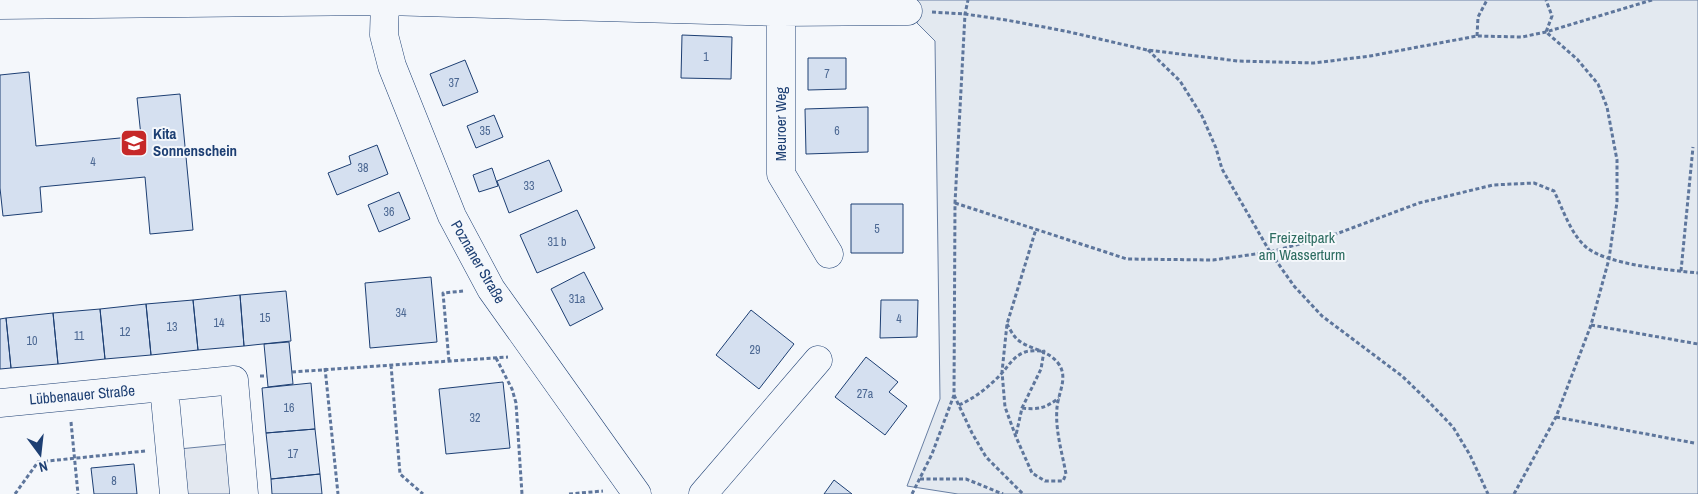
<svg xmlns="http://www.w3.org/2000/svg" width="1698" height="494" font-family="'Archivo Narrow',sans-serif">
  <style>
    .green { fill: #e3e9f0; stroke: #687fa3 }
    .parking { fill: #e3e8f0; stroke: #687fa3 }
    .building { fill: #d5e0f0; stroke: #1d3f73 }
    .lines { fill: none; stroke-linecap: round; stroke-linejoin: round }
    .minor-casing { stroke: #1d3f73; stroke-width: 29 }
    .path { stroke: #5e769c; stroke-width: 3; stroke-dasharray: 4 2.5; stroke-linecap: butt }
    .minor { stroke: #f4f7fb; stroke-width: 28 }
    .labels { text-anchor: middle; stroke-width: 4; stroke-linejoin: round; paint-order: stroke }
    .number-label { font-size: 12px; fill: #4b6792 }
    .street-label { font-size: 15px; fill: #1d3f73; stroke: #f4f7fb }
    .poi-label { font-size: 15px; font-weight: bold; fill: #1d3f73; stroke: #f4f7fb; text-anchor: start }
    .park-label { font-size: 15px; fill: #2c6c60; stroke: #f4f7fb }
  </style>
  <rect width="100%" height="100%" fill="#f4f7fb"/>
  <path class="green" d="M917 0H1698V494H958L907 486 940 399 935 41 917 23Z"/>
  <path class="parking" d="M240 443 244 494H174L169 450Z"/>
  <path class="building" d="M682 35 732 37 731 79 681 78Z
    M808 58H846V89L808 90Z
    M465 60 478 92 443 106 430 74Z
    M29 72 36 146 141 136 137 98 180 94 193 230 150 234 145 177 40 187 42 212 3 216 0 188V75Z
    M868 107V152L806 154 805 109Z
    M494 115 503 137 476 148 467 126Z
    M377 145 388 174 337 195 328 173 351 164 349 156Z
    M549 160 562 191 509 213 497 181Z
    M492 168 498 186 479 192 473 175Z
    M399 192 410 219 379 232 368 205Z
    M851 204H903V253H851Z
    M577 210 595 248 537 273 520 235Z
    M584 272 603 309 570 326 551 289Z
    M431 277 437 342 370 348 365 283Z
    M286 291 291 341 244 346 240 295Z
    M240 295 244 346 198 350 193 300Z
    M193 300 198 350 151 355 146 304Z
    M881 300H918L917 337 880 338Z
    M146 304 151 355 105 359 100 309Z
    M100 309 105 359 58 364 53 313Z
    M751 310 794 344 759 389 716 355Z
    M53 313 58 364 11 368 6 318Z
    M6 318 11 368 0 369V319Z
    M289 342 293 384 268 387 264 344Z
    M866 357 898 382 889 392 907 406 885 435 835 397Z
    M503 382 510 448 446 454 439 389Z
    M311 383 315 429 266 433 262 388Z
    M315 429 320 474 271 479 266 433Z
    M134 464 137 494H94L91 468Z
    M320 474 322 494H272L271 479Z
    M834 480 852 494H824Z"/>
  <g class="lines">
    <g class="minor-casing">
      <path id="minor" d="M385 0 384 35 392 66 452 216 491 289 637 494
        M0 5 385 1 781 12 908 11
        M781 12V174L829 254
        M164 387 174 494
        M0 403 234 380 244 494
        M703 494 818 360"/>
    </g>
    <path class="path" d="M932 12 965 14 1006 20 1065 31 1147 50 1238 61 1314 63 1370 56 1477 36 1522 37 1546 32 1652 0
      M1477 36 1478 17 1487 0
      M1148 50 1180 81 1202 116 1216 148 1222 169 1270 252 1294 286 1322 316 1402 376 1429 402 1453 427 1470 455 1488 494
      M955 203 1127 259 1213 260 1270 252 1336 234 1419 203 1493 185 1534 183 1554 191C1563 209 1570 233 1586 247 1607 265 1670 270 1698 273
      M1681 271 1693 147
      M1007 324C1010 329 1013 336 1018 340 1030 350 1047 349 1058 363 1069 377 1058 393 1057 408 1055 430 1062 452 1066 474L1063 481H1045L1032 473 1016 437 1005 407 1002 372 1007 324 1036 229
      M1591 325 1698 344
      M496 358 512 389 516 403 522 494
      M449 361 443 293 463 291
      M391 365 400 474 423 494
      M325 368 338 494
      M292 372 508 357
      M260 376H267
      M954 395 972 433 986 457 1023 494
      M959 405C975 398 990 386 1002 373 1009 365 1014 356 1025 352 1030 350 1038 351 1044 351L1041 369 1022 408 1016 435
      M1022 408C1039 410 1045 408 1059 398
      M1556 417 1694 443
      M71 422 78 494
      M920 479H966L1003 494
      M15 494 38 462 145 451
      M569 494 603 491
      M912 494 932 454 954 395 955 203 965 14 968 0
      M1514 494 1556 417 1591 325 1609 259 1617 202V160L1607 107 1598 84 1577 59 1546 32 1552 16 1546 0"/>
    <use href="#minor" class="minor"/>
  </g>
  <defs>
    <g id="school-square" transform="scale(1.4375)"><rect x="-9" y="-9" width="18" height="18" rx="4" fill="#c62828" stroke="#f4f7fb"/><path d="M0-5L7-2L0 1L-7-2ZM-4 1L0 2.5L4 1V4Q0 6-4 4Z" fill="#fff"/></g>
  </defs>
  <g fill-rule="evenodd">
    <use href="#school-square" x="134" y="143"/>
  </g>
  <g class="labels">
    <g class="number-label">
      <text x="706" y="61">1</text>
      <text x="827" y="78">7</text>
      <text x="454" y="87">37</text>
      <text x="485" y="135">35</text>
      <text x="837" y="135">6</text>
      <text x="93" y="166">4</text>
      <text x="363" y="172">38</text>
      <text x="529" y="190">33</text>
      <text x="389" y="216">36</text>
      <text x="877" y="233">5</text>
      <text x="557" y="246">31 b</text>
      <text x="577" y="303">31a</text>
      <text x="401" y="317">34</text>
      <text x="265" y="322">15</text>
      <text x="899" y="323">4</text>
      <text x="219" y="327">14</text>
      <text x="172" y="331">13</text>
      <text x="125" y="336">12</text>
      <text x="79" y="340">11</text>
      <text x="32" y="345">10</text>
      <text x="755" y="354">29</text>
      <text x="865" y="398">27a</text>
      <text x="289" y="412">16</text>
      <text x="475" y="422">32</text>
      <text x="293" y="458">17</text>
      <text x="114" y="485">8</text>
    </g>
    <g class="street-label">
      <text transform="translate(781 124) rotate(-90)" y="5">Meuroer Weg</text>
      <text transform="translate(478 262) rotate(60)" y="5">Poznaner Straße</text>
      <text transform="translate(82 395) rotate(-5)" y="5">Lübbenauer Straße</text>
    </g>
    <g class="poi-label">
      <text x="153" y="139">Kita<tspan x="153" dy="17">Sonnenschein</tspan></text>
    </g>
    <g class="park-label">
      <text x="1302" y="243">Freizeitpark<tspan x="1302" dy="17">am Wasserturm</tspan></text>
    </g>
  </g>
  <g transform="translate(40 454) rotate(165)" stroke="#f4f7fb" stroke-width="4" paint-order="stroke">
  <path d="M0-4L9 19L0 12L-9 19Z" fill="#1d3f73"/>
  <text y="-8" font-size="14" font-weight="bold" text-anchor="middle" fill="#1d3f73">N</text>
  </g>
</svg>
